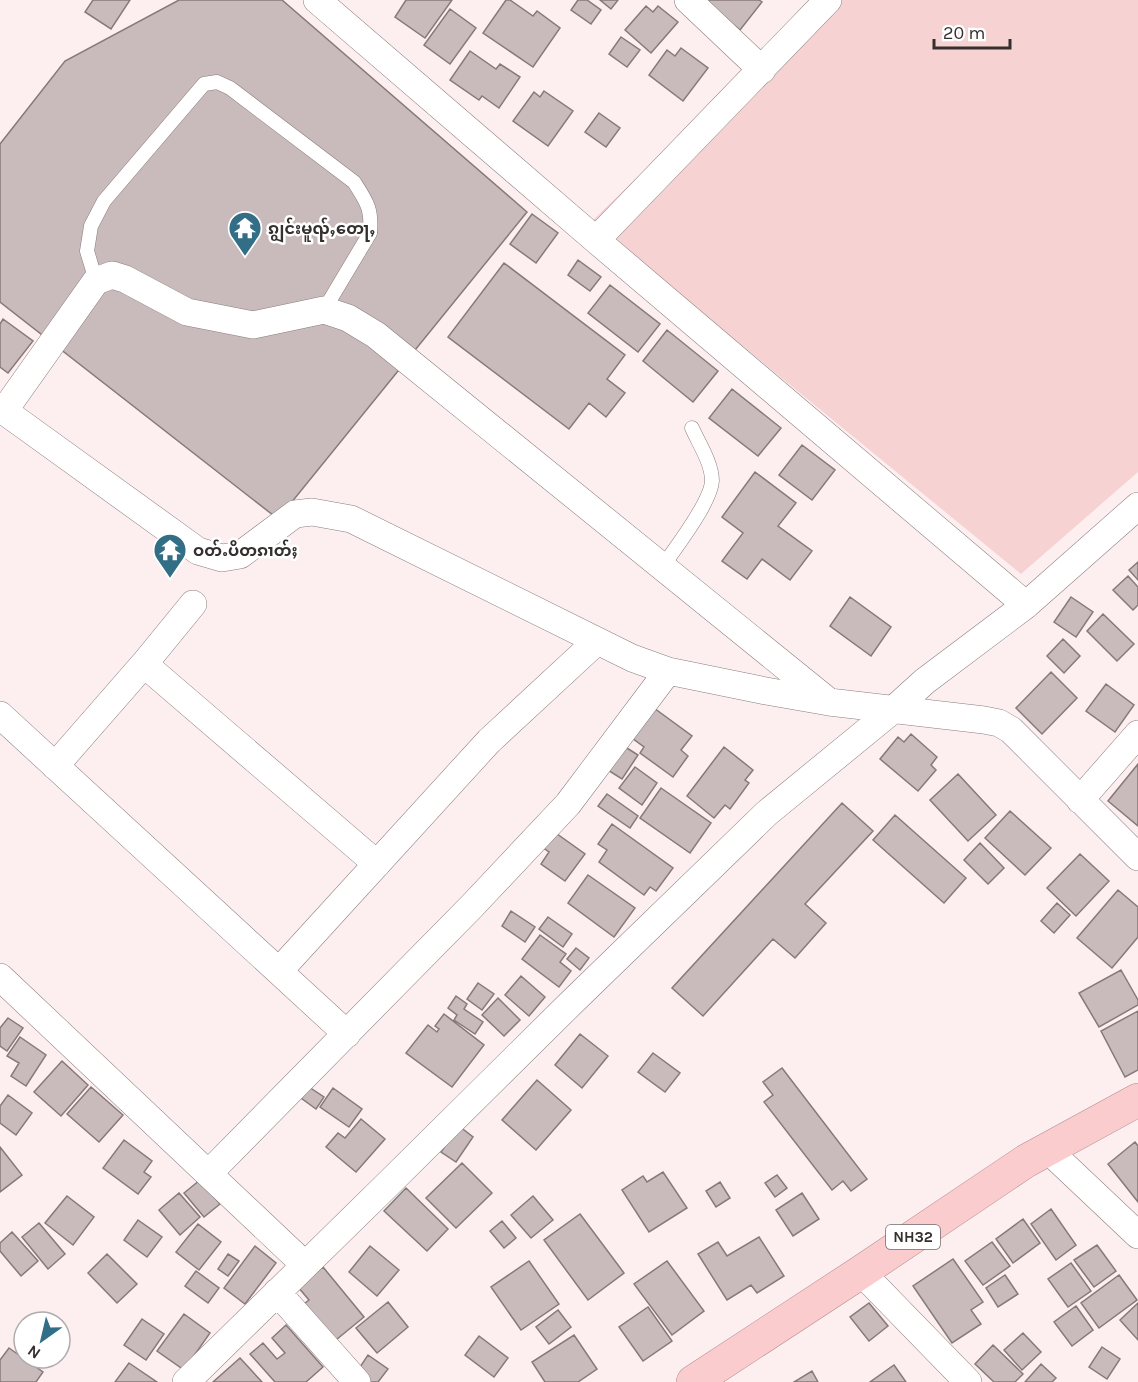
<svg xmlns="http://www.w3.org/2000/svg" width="1138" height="1382" font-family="Karla,'Noto Sans Myanmar',sans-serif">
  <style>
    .green { fill: #f6d2d3 }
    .building { fill: #c9bbbb; stroke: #86797a; stroke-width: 1.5 }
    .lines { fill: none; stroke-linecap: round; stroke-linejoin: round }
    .service-casing { stroke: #897d7d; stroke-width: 15 }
    .minor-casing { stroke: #897d7d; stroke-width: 28 }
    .trunk-casing { stroke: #b48d8f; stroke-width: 34 }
    .service { stroke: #fff; stroke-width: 14 }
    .minor { stroke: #fff; stroke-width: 27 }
    .trunk { stroke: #faccce; stroke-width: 33 }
    .labels { text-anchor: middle; stroke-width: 5; stroke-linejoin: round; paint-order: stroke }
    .shield { fill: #fff; stroke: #726d6d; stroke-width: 1.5 }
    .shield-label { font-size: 15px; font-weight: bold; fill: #352f2f }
    .poi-label { font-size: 16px; font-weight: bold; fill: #352f2f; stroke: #fff; text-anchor: start }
  </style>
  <rect width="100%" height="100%" fill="#fdeff0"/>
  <path class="green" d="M821 0H1138V472L1021 574 591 222Z"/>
  <path class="building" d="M93 0H130L111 29 85 12Z
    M179 0H282L527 212 278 519 0 302V144L65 61Z
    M406 0H452L425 38 395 17Z
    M506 0H510L533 16 537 11 560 28 533 67 483 33Z
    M578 0H587L601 10 591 24 571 10Z
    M600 0H618L611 9Z
    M703 0H759L762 2 740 30Z
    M646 6 653 12 658 6 678 22 651 53 625 30Z
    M450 9 476 28 450 64 424 45Z
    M621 37 640 50 627 67 609 54Z
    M681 48 708 68 683 101 649 75 667 50 675 56Z
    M470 51 496 69 500 64 520 77 499 108 482 96 479 100 450 80Z
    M544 91 573 111 548 146 513 121 534 92 540 97Z
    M599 113 620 128 606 147 585 132Z
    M532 214 558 233 536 263 510 244Z
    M578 260 601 277 590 291 568 275Z
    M504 263 625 355 607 379 625 393 606 417 589 403 569 429 448 337Z
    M610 285 660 324 638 352 588 313Z
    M3 319 33 341 8 373 0 367V324Z
    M667 330 718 371 693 402 643 361Z
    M732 389 781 428 758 456 709 418Z
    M802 445 835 470 812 500 779 475Z
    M755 472 796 503 778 526 812 551 790 580 762 559 747 579 722 561 743 533 722 517Z
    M1138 562V580L1129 570Z
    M1128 576 1138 587V605L1133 610 1113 590Z
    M850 597 891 627 871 656 830 626Z
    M1071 597 1093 612 1076 637 1054 622Z
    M1103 614 1134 644 1117 661 1087 631Z
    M1063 639 1080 656 1064 673 1047 656Z
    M1051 672 1077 698 1042 734 1016 708Z
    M1106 684 1134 705 1115 732 1086 711Z
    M654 708 692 736 681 750 688 756 673 777 640 753 644 747 632 738Z
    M911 734 937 757 931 765 936 770 918 791 880 759 898 737 904 742Z
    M619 743 638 755 622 779 603 767Z
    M724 747 753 770 745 780 749 783 730 809 725 805 714 818 687 796Z
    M1138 764V826L1108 801Z
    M635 767 657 783 642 805 619 788Z
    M958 774 996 815 968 841 930 800Z
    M661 788 711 823 690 853 640 818Z
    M607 794 638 816 630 828 598 806Z
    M842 803 873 831 805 904 826 923 795 958 773 939 703 1016 672 988Z
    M1010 811 1051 848 1025 875 985 838Z
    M895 815 966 878 944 903 873 840Z
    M612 824 673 868 656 891 650 887 644 895 599 862 607 850 598 844Z
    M553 831 585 854 565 881 541 864 549 852 542 847Z
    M980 843 1004 868 988 884 964 860Z
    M1080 854 1109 881 1076 916 1047 888Z
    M588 875 635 908 614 937 568 903Z
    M1118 890 1138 907V937L1112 968 1077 938Z
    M1057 903 1070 915 1054 933 1041 921Z
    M511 911 535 927 525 942 502 926Z
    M548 917 572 934 563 947 539 929Z
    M540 935 566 954 560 962 571 971 559 987 522 959Z
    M576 948 589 958 580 970 567 959Z
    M1121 970 1138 1000V1005L1099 1027 1079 993Z
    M521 976 545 997 529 1016 505 995Z
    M478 983 494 994 482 1010 467 999Z
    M456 996 467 1004 464 1009 483 1022 475 1034 454 1020 457 1015 448 1008Z
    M498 998 520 1020 504 1036 482 1015Z
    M1138 1011V1070L1125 1077 1101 1031Z
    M444 1014 484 1045 452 1087 406 1053 428 1025 437 1032 439 1029 435 1026Z
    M8 1018 23 1028 7 1051 0 1046V1028Z
    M580 1034 608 1056 582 1088 555 1065Z
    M20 1037 46 1055 26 1086 11 1076 19 1063 7 1056Z
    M653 1053 680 1073 665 1092 638 1072Z
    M62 1061 88 1085 61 1116 34 1092Z
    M782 1068 867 1179 851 1191 843 1181 832 1190 764 1102 773 1095 763 1082Z
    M537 1080 571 1110 536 1150 502 1120Z
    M91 1087 123 1115 99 1142 67 1114Z
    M309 1087 324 1097 316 1109 301 1098Z
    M333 1088 362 1109 349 1127 320 1107Z
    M8 1095 32 1113 16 1135 0 1123V1106Z
    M361 1119 385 1139 356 1172 326 1147 338 1133 345 1138Z
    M459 1126 473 1137 456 1162 441 1152Z
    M124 1140 152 1161 144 1172 151 1177 138 1194 103 1168Z
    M1135 1142 1138 1146V1202L1108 1164Z
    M0 1147 22 1175 0 1192Z
    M462 1163 492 1193 456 1228 426 1198Z
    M663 1172 687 1208 649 1232 622 1190 643 1176 647 1182Z
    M777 1175 787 1188 775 1197 765 1183Z
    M200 1180 220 1204 204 1217 184 1193Z
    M720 1182 730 1198 716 1207 706 1191Z
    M406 1188 448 1229 427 1251 384 1211Z
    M179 1193 200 1217 180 1235 159 1210Z
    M802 1193 819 1219 793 1236 776 1210Z
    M67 1196 94 1217 73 1245 45 1223Z
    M533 1196 553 1220 531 1238 511 1215Z
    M1051 1209 1076 1245 1056 1260 1031 1224Z
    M580 1214 624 1273 588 1300 544 1240Z
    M1023 1219 1040 1243 1013 1263 996 1239Z
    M138 1220 162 1237 147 1257 124 1240Z
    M502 1221 516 1238 504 1248 490 1231Z
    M39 1223 65 1254 48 1269 22 1237Z
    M198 1224 221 1242 199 1270 176 1252Z
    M12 1232 38 1261 21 1276 0 1251V1243Z
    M759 1237 784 1276 757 1293 751 1285 727 1300 698 1254 718 1242 727 1256Z
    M992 1242 1010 1266 983 1285 965 1261Z
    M1097 1245 1116 1271 1094 1287 1074 1260Z
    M255 1246 276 1263 245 1304 224 1288Z
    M370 1246 399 1270 377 1296 349 1272Z
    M107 1254 137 1284 117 1303 88 1273Z
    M228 1254 239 1261 228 1276 218 1269Z
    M953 1259 983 1302 971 1310 981 1324 952 1343 913 1286Z
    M529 1261 559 1304 521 1330 491 1287Z
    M667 1261 704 1311 672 1335 634 1284Z
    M1071 1263 1091 1291 1068 1307 1048 1279Z
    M323 1267 364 1317 331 1344 300 1307 309 1300 298 1287Z
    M196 1271 219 1288 208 1303 185 1286Z
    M1005 1275 1018 1294 998 1307 986 1288Z
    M1119 1275 1137 1300 1099 1328 1081 1303Z
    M388 1302 408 1327 377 1353 356 1328Z
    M869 1303 888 1326 869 1341 850 1317Z
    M1138 1303V1340L1120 1320Z
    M1076 1306 1093 1330 1072 1346 1054 1322Z
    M648 1307 672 1341 643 1361 619 1327Z
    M558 1310 571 1327 549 1344 536 1327Z
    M184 1314 210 1333 184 1370 157 1351Z
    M142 1319 164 1334 146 1360 124 1345Z
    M286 1325 323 1367 306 1382H275L250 1354 263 1343 277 1359 285 1353 272 1338Z
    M1023 1333 1041 1352 1022 1370 1004 1350Z
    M574 1335 597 1369 578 1382H545L532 1362Z
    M479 1336 508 1358 494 1377 465 1355Z
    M993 1345 1023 1374 1015 1382H994L975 1364Z
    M1102 1347 1120 1359 1107 1379 1089 1367Z
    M9 1348 43 1372 36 1382H0V1360Z
    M368 1355 388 1369 378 1382H368L356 1373Z
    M240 1358 262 1382H213Z
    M129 1363 157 1382H115Z
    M1041 1364 1056 1378 1052 1382H1025Z
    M894 1365 906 1382H870Z
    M812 1371 818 1382H794Z"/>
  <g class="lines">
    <g class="service-casing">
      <path id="service" d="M96 281 87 251 91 226 104 201 204 84 217 82 230 88 354 182C367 202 372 209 370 233L324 310
        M662 567C675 549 711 502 712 481 712 463 699 444 692 428"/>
    </g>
    <g class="minor-casing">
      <path id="minor" d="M317 0 596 240 1026 605
        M688 0 762 70
        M596 240 828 0
        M0 408 198 551 222 558 240 555 295 514 312 512 351 519 632 658 668 671 766 691 829 702 984 720 999 723 1011 730 1138 857
        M4 411 96 281 112 275 125 279 187 312 253 325 324 310 348 318 376 335 828 701
        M144 664 377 864
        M0 715 347 1034
        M55 766 144 664 193 604
        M1080 800 1138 734
        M279 971 489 741 597 641
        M0 977 305 1265
        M1047 1149 1138 1235
        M209 1173 472 906 568 804 668 671
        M861 1272 968 1382
        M277 1292 357 1382
        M186 1382 384 1188 571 1003 767 813 894 709 925 681 1026 605 1138 506"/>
    </g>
    <g class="trunk-casing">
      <path id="trunk" d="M693 1382 861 1272 1026 1161 1138 1100"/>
    </g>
    <use href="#service" class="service"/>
    <use href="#minor" class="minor"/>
    <use href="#trunk" class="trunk"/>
  </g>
  <defs>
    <g id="temple-pin" transform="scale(1.725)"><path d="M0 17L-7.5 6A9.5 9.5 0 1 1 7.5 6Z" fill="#326e85" stroke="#fff"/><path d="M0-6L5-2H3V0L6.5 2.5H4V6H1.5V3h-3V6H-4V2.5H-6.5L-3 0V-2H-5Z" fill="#fff"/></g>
  </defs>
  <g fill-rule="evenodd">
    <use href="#temple-pin" x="245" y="228"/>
    <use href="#temple-pin" x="170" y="550"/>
  </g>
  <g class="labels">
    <rect class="shield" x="886" y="1225" width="54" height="24" rx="4.5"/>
    <g class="shield-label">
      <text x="913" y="1242">NH32</text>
    </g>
    <g class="poi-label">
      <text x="268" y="234">ၵျွင်းမူၺ်ႇတေႃႇ</text>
      <text x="193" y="556">ဝတ်ႉပိတၵၢတ်ႈ</text>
    </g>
  </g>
  <g transform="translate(42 1340) rotate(214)"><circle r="28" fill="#ffffff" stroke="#aeacac" stroke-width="1.5"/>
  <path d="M0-4.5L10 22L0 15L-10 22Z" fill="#326e85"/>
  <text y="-9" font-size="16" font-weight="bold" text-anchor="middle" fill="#352f2f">N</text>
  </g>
  <path d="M934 39v9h76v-9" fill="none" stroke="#352f2f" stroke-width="3"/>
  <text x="943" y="39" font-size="18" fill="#352f2f" stroke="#ffffff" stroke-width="4.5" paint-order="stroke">20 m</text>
</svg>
